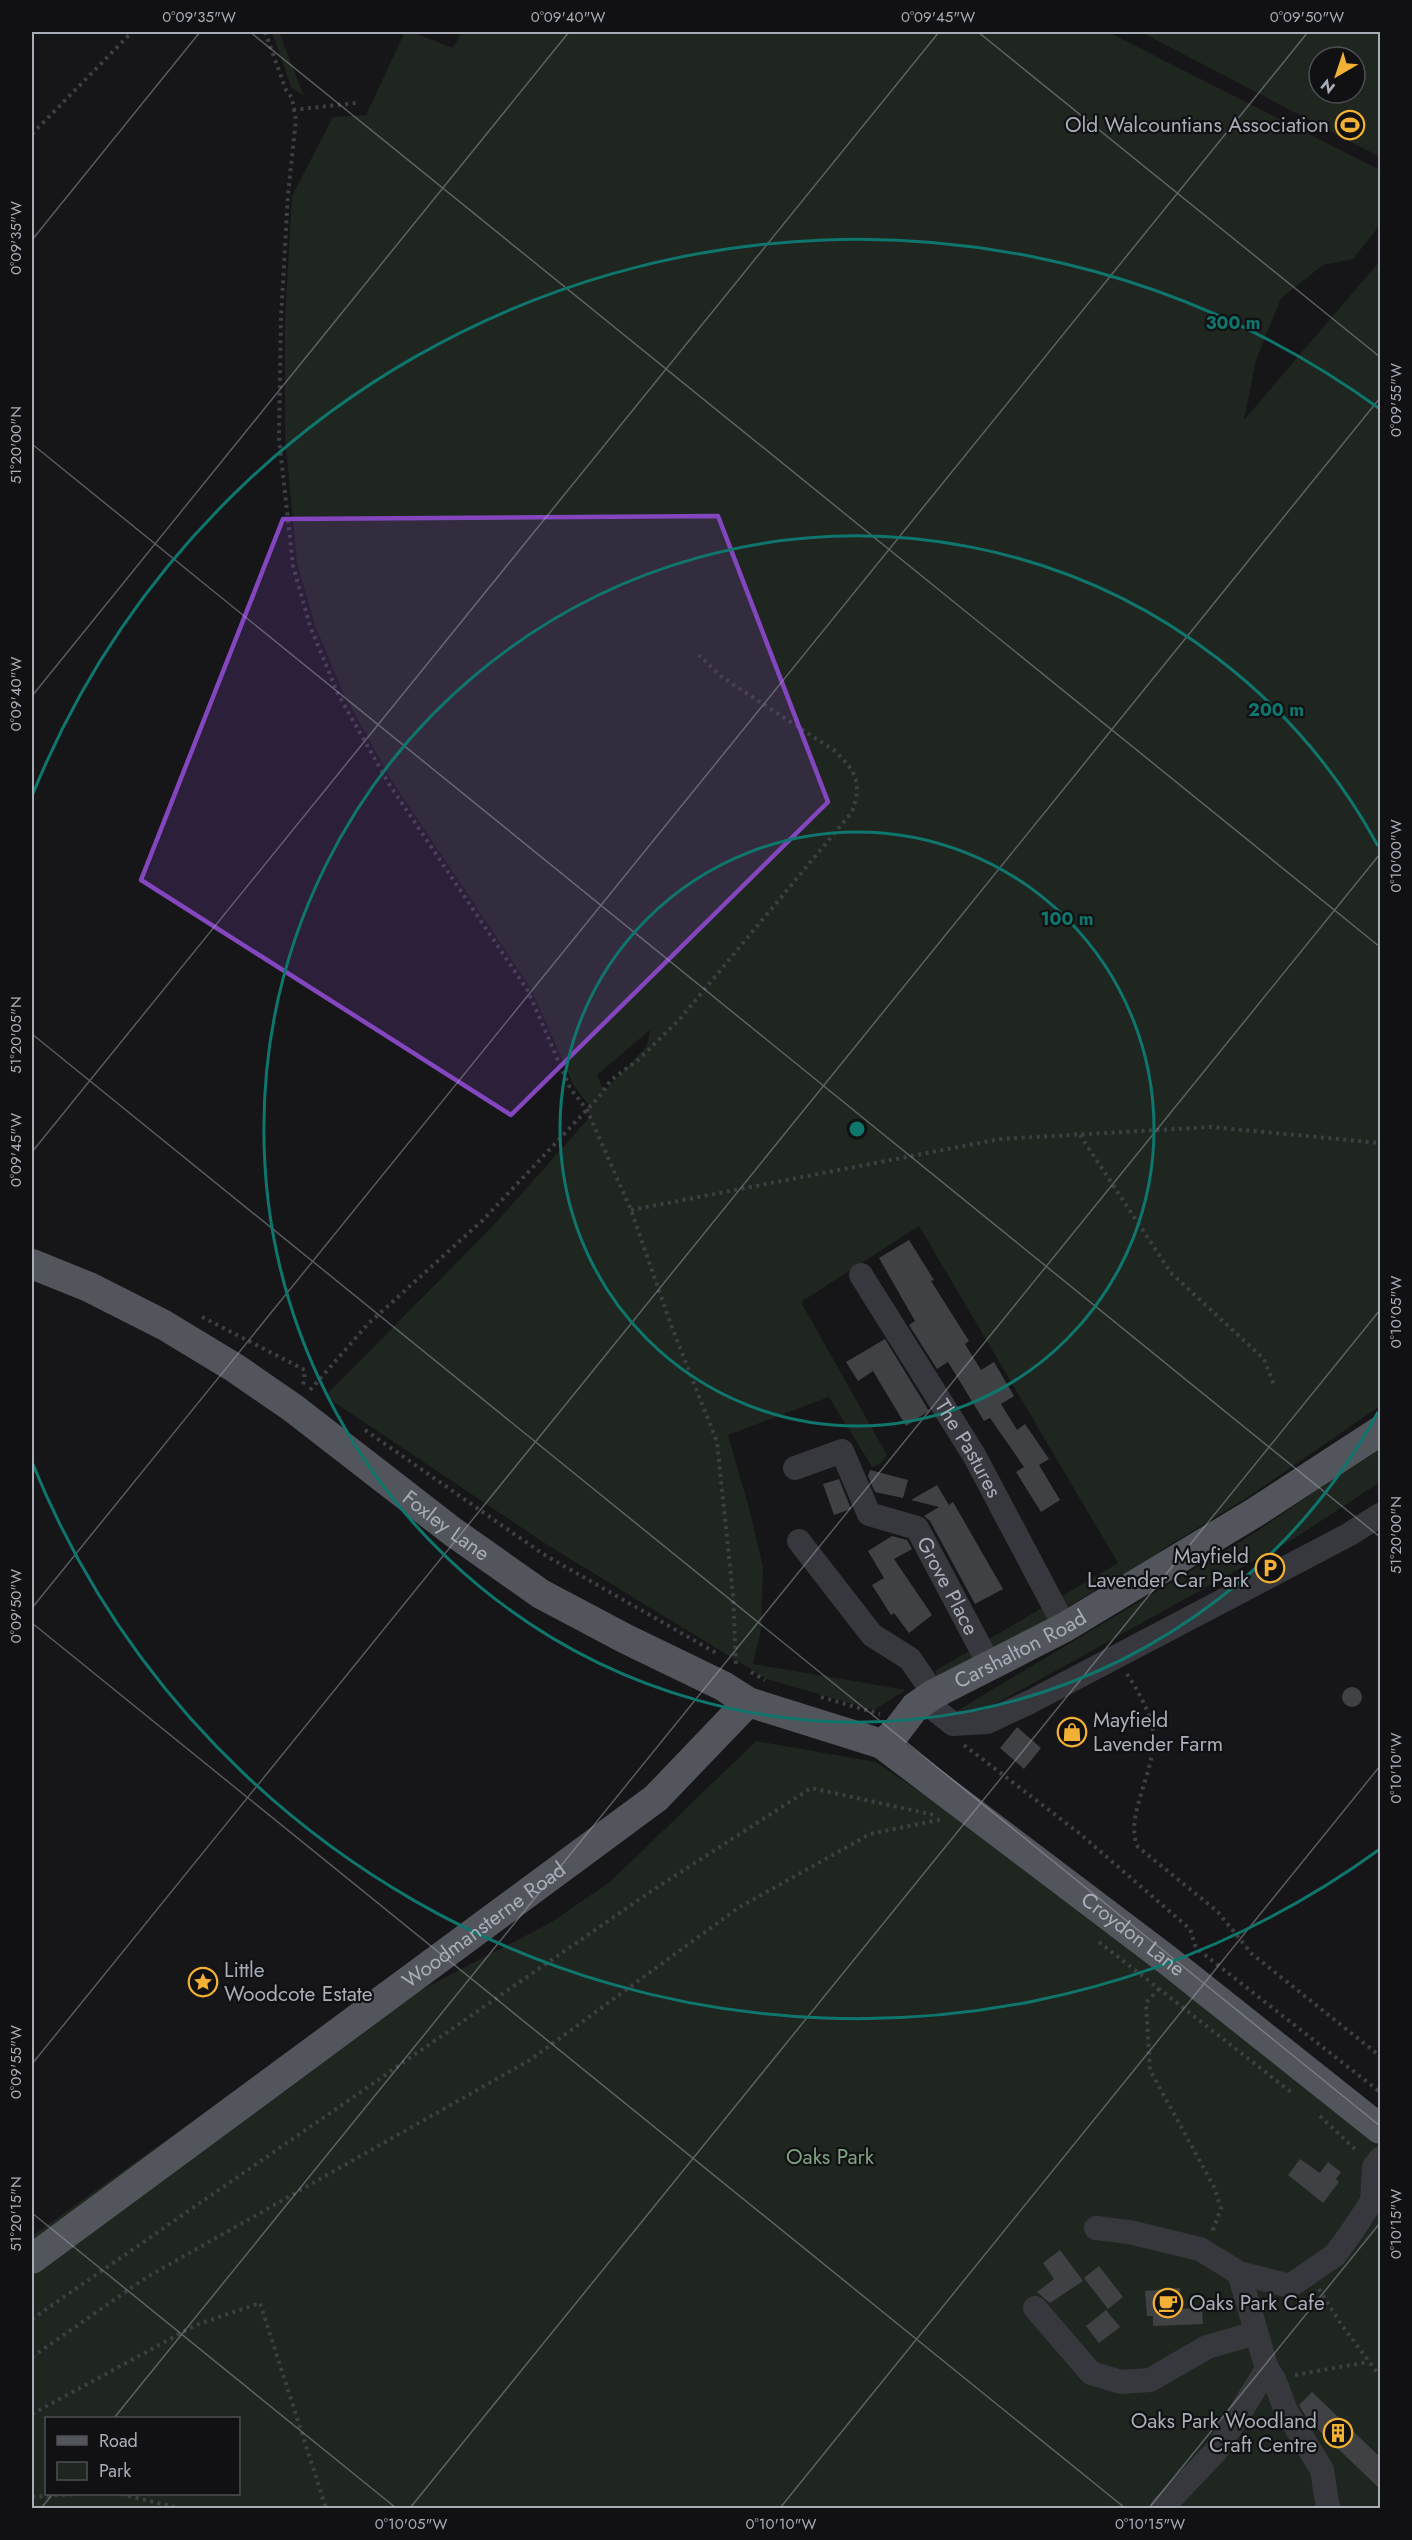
<svg xmlns="http://www.w3.org/2000/svg" width="1412" height="2540" font-family="Jost,sans-serif">
  <style>
    .green { fill: #1e261f; fill-rule: evenodd }
    .building { fill: #404145 }
    .lines { fill: none; stroke-linecap: round; stroke-linejoin: round }
    .path { stroke: #3d3f44; stroke-width: 4; stroke-dasharray: 3 4.5; stroke-linecap: butt }
    .minor { stroke: #37383d; stroke-width: 24 }
    .major { stroke: #53555c; stroke-width: 30 }
    .marked { fill: #8446be; fill-opacity: 0.2; stroke: #8446be; stroke-width: 4.5; stroke-linejoin: round }
    .ticks { fill: none; stroke: #a8adb8; stroke-width: 1.5; stroke-opacity: 0.45 }
    .ring { fill: none; stroke: #0f766e; stroke-width: 3 }
    .labels { text-anchor: middle; stroke-width: 4.5; stroke-linejoin: round; paint-order: stroke }
    .poi-label { font-size: 21px; fill: #a8adb8; stroke: #111113; text-anchor: end }
    .street-label { font-size: 21px; fill: #a8adb8; stroke: #111113 }
    .park-label { font-size: 21px; fill: #7fa381; stroke: #111113 }
    .centre { fill: #0f766e; stroke: #111113; stroke-width: 3 }
    .ring-label { font-size: 18px; text-anchor: middle; font-weight: bold; fill: #0f766e; stroke: #111113; stroke-width: 4.5; stroke-linejoin: round; paint-order: stroke }
    .neatline { fill: none; stroke: #a8adb8; stroke-width: 2 }
    .ticks-label { font-size: 15px; text-anchor: middle; fill: #a8adb8 }
  </style>
  <rect width="100%" height="100%" fill="#161618"/>
  <path class="green" d="M272 32H279L304 96 291 87Z
    M405 32H411L453 48 462 32H1108L1380 170V225L1353 259 1323 265 1281 298 1256 360 1244 420 1380 261V1406L1245 1499 1163 1549 1128 1579 1124 1573 939 1685 935 1671 1118 1563 919 1226 801 1302 887 1455 880 1464 872 1467 829 1397 728 1435 749 1508 763 1567 761 1630 753 1664 906 1690 874 1710 767 1679 549 1546 325 1396 492 1227 590 1117 587 1110 590 1107 574 1086 531 989 392 781 343 693 315 625 297 563 285 437V319L292 196 333 117 366 115ZM650 1030 647 1046 604 1091 597 1075Z
    M1141 32H1380V157ZM1319 57H1355V93H1319Z
    M1380 1447V1482L1295 1538 956 1726 955 1712 1256 1532Z
    M756 1741 876 1762 1166 1959 1380 2129V2508H32V2236L257 2075 550 1923 610 1882ZM46 2418H238V2494H46Z"/>
  <path class="building" d="M909 1240 934 1280 931 1281 969 1341 965 1344 981 1370 994 1362 1014 1396 1001 1404 1017 1430 1025 1424 1049 1459 1039 1465 1060 1500 1041 1512 1016 1472 1024 1467 990 1418 984 1421 948 1362 937 1369 909 1325 915 1321 879 1258Z
    M885 1339 929 1411 906 1426 873 1371 858 1381 846 1362Z
    M870 1470 908 1480 903 1498 875 1492 868 1476Z
    M839 1479 851 1509 834 1515 823 1484Z
    M937 1485 949 1505 953 1502 1003 1589 975 1604 930 1521 924 1516 939 1507 911 1500Z
    M892 1536 907 1540 912 1549 894 1559 932 1615 909 1633 894 1613 891 1615 872 1585 884 1578 868 1551Z
    M1342 1697a10 10 0 1 1 20 0a10 10 0 1 1-20 0Z
    M1017 1727 1041 1748 1024 1769 1000 1748Z
    M1300 2159 1320 2173 1328 2162 1341 2172 1336 2179 1339 2182 1323 2203 1288 2175Z
    M1060 2250 1083 2281 1050 2303 1037 2292 1054 2279 1043 2263Z
    M1099 2266 1123 2297 1108 2309 1084 2278Z
    M1180 2288 1181 2309 1202 2307 1203 2324 1153 2326V2316H1147L1145 2291Z
    M1106 2310 1120 2327 1099 2343 1086 2326Z
    M1312 2392 1380 2457V2489L1308 2420 1299 2405Z"/>
  <g class="lines">
    <path class="path" d="M265 32 286 90 292 98 296 120 288 194 281 318 279 438 293 566 310 626 338 694 389 784 528 991 570 1088 587 1110 631 1210 671 1325 717 1442 733 1595 736 1664
      M293 110 356 103
      M32 134 132 32
      M1080 1135 1171 1273 1264 1359 1274 1385
      M631 1210 1000 1139 1211 1127 1380 1143
      M202 1317 305 1370 303 1387
      M310 1390 368 1324 483 1220 599 1097 611 1080 638 1060 679 1020 852 812C862 782 857 773 835 751L722 677 699 655
      M365 1430 543 1554 718 1654
      M751 1672 765 1680
      M1127 1674C1137 1689 1147 1707 1152 1724 1162 1763 1122 1816 1138 1847L1217 1911 1252 1954 1380 2056
      M821 1697 880 1714
      M964 1745 1079 1833 1190 1929 1196 1948 1380 2092
      M1099 1942 1291 2092
      M1159 1989 1146 2003 1150 2070 1214 2187 1221 2208 1213 2230 1215 2234
      M1320 2116 1358 2152
      M1319 2289 1341 2324 1380 2376
      M32 2319 650 1892 811 1788 934 1815
      M32 2357 147 2277 530 2060 738 1908 870 1834 943 1819
      M1295 2375 1368 2362
      M32 2414 196 2325 260 2303 326 2508
      M121 2494 178 2508
      M32 2497 76 2494"/>
    <g class="minor">
      <path id="s1" d="M861 1275 974 1455 1065 1627"/>
      <path id="s2" d="M795 1468 842 1451 869 1514 917 1528 990 1666"/>
      <path d="M799 1541 872 1635 910 1659 934 1694"/>
      <path d="M924 1701 953 1724 987 1722 1030 1702 1348 1535 1380 1515"/>
      <path d="M1096 2228 1129 2232 1200 2249 1239 2273 1290 2286 1335 2255 1353 2230 1372 2201 1374 2167 1380 2159"/>
      <path d="M1239 2273 1267 2369 1274 2379 1286 2411 1322 2470 1328 2508"/>
      <path d="M1035 2308 1091 2373 1121 2382 1150 2380 1207 2347 1256 2333"/>
      <path d="M1162 2508 1216 2451 1267 2369"/>
    </g>
    <g class="major">
      <path id="s3" d="M32 1264 89 1287 164 1325 235 1368 293 1408 453 1532 541 1594 626 1639 723 1686 748 1702 882 1744 1166 1959 1380 2129"/>
      <path id="s4" d="M882 1744 896 1732 915 1707 934 1694 1065 1627 1254 1513 1380 1431"/>
      <path id="s5" d="M32 2259 656 1798 748 1702"/>
    </g>
  </g>
  <path class="marked" d="M718 516 828 802 511 1115 141 880 283 519Z"/>
  <path class="ticks" d="M250 32 1380 947M978 32 1380 357M32 240 200 32M32 444 1380 1537M32 696 569 32M32 1034 1380 2126M32 1152 939 32M32 1608 1308 32M32 1623 1125 2508M32 2064 1380 398M32 2213 396 2508M114 2418 1380 854M41 2508 53 2494M410 2508 1380 1310M780 2508 1380 1766M1149 2508 1380 2223"/>
  <g class="ring">
    <circle cx="857" cy="1129" r="297"/>
    <path d="M1378 1412A593 593 0 1 1 1378 846"/>
    <path d="M1380 1849A890 890 0 0 1 32 1462M32 796A890 890 0 0 1 1380 409"/>
  </g>
  <defs>
    <g id="stadium-ring" transform="scale(1.5)"><circle r="9.5" fill="#111113" stroke="#f2b134" stroke-width="1.5"/><path d="M0-5a6.5 5 0 1 0 0 10a6.5 5 0 1 0 0-10ZM-3.5-1.8h7v3.6h-7Z" fill="#f2b134"/></g>
    <g id="parking-ring" transform="scale(1.5)"><circle r="9.5" fill="#111113" stroke="#f2b134" stroke-width="1.5"/><path d="M-3.5-5.5H1a3.5 3.5 0 0 1 0 7H-1V5.5H-3.5ZM-1-3.4V-.6H.8a1.4 1.4 0 0 0 0-2.8Z" fill="#f2b134"/></g>
    <g id="shop-ring" transform="scale(1.5)"><circle r="9.5" fill="#111113" stroke="#f2b134" stroke-width="1.5"/><path d="M-5-2.5h2.3a2.7 3.5 0 0 1 5.4 0H5L5.5 6h-11ZM-1.5-2.5h3a1.5 2.3 0 0 0-3 0Z" fill="#f2b134"/></g>
    <g id="sight-ring" transform="scale(1.5)"><circle r="9.5" fill="#111113" stroke="#f2b134" stroke-width="1.5"/><path d="M0-6L1.8-2.2L6-1.7L2.9 1.2L3.7 5.4L0 3.3L-3.7 5.4L-2.9 1.2L-6-1.7L-1.8-2.2Z" fill="#f2b134"/></g>
    <g id="cafe-ring" transform="scale(1.5)"><circle r="9.5" fill="#111113" stroke="#f2b134" stroke-width="1.5"/><path d="M-5.5-4.5H6V0H3Q3 3.5 0 3.5H-2.5Q-5.5 3.5-5.5 0ZM3-3.2v2h1.7v-2ZM-6 4.5H4V6H-6Z" fill="#f2b134"/></g>
    <g id="building-ring" transform="scale(1.5)"><circle r="9.5" fill="#111113" stroke="#f2b134" stroke-width="1.5"/><path d="M-4-6H4V6H1V3H-1V6H-4ZM-2.5-4.3h1.7v1.8h-1.7ZM.8-4.3h1.7v1.8H.8ZM-2.5-1h1.7V.8h-1.7ZM.8-1h1.7V.8H.8Z" fill="#f2b134"/></g>
  </defs>
  <g fill-rule="evenodd">
    <use href="#stadium-ring" x="1350" y="125"/>
    <use href="#parking-ring" x="1270" y="1568"/>
    <use href="#shop-ring" x="1072" y="1732"/>
    <use href="#sight-ring" x="203" y="1982"/>
    <use href="#cafe-ring" x="1168" y="2303"/>
    <use href="#building-ring" x="1338" y="2433"/>
  </g>
  <g class="labels">
    <g class="poi-label">
      <text x="1329" y="132">Old Walcountians Association</text>
      <text x="1249" y="1563">Mayfield<tspan x="1249" dy="24">Lavender Car Park</tspan></text>
      <text x="1093" y="1727" text-anchor="start">Mayfield<tspan x="1093" dy="24">Lavender Farm</tspan></text>
      <text x="224" y="1977" text-anchor="start">Little<tspan x="224" dy="24">Woodcote Estate</tspan></text>
      <text x="1189" y="2310" text-anchor="start">Oaks Park Cafe</text>
      <text x="1317" y="2428">Oaks Park Woodland<tspan x="1317" dy="24">Craft Centre</tspan></text>
    </g>
    <g class="street-label">
      <text dy="7" stroke="none"><textPath href="#s1" startOffset="204">The Pastures</textPath></text>
      <text dy="7" stroke="none"><textPath href="#s3" startOffset="492">Foxley Lane</textPath></text>
      <text dy="7" stroke="none"><textPath href="#s2" startOffset="234">Grove Place</textPath></text>
      <text dy="7" stroke="none"><textPath href="#s4" startOffset="170">Carshalton Road</textPath></text>
      <text dy="7" stroke="none"><textPath href="#s5" startOffset="562">Woodmansterne Road</textPath></text>
      <text dy="7" stroke="none"><textPath href="#s3" startOffset="1298">Croydon Lane</textPath></text>
    </g>
    <g class="park-label">
      <text x="830" y="2164">Oaks Park</text>
    </g>
  </g>
  <circle cx="857" cy="1129" r="9" class="centre"/>
  <g class="ring-label">
    <text x="1233" y="329">300 m</text>
    <text x="1276" y="716">200 m</text>
    <text x="1067" y="925">100 m</text>
  </g>
  <rect width="1412" height="2540" fill="none" stroke="#111113" stroke-width="66"/>
  <rect x="45" y="2417" width="195" height="78" fill="#111113" stroke="#4d4f55" stroke-width="1.5"/>
  <rect x="57" y="2436" width="30" height="9" fill="#53555c" stroke="#4d4f55" stroke-width="1.5"/>
  <text x="99" y="2447" font-size="18" fill="#a8adb8">Road</text>
  <rect x="57" y="2462" width="30" height="18" fill="#1e261f" stroke="#4d4f55" stroke-width="1.5"/>
  <text x="99" y="2477" font-size="18" fill="#a8adb8">Park</text>
  <g transform="translate(1337 75) rotate(219)"><circle r="28" fill="#111113" stroke="#4d4f55" stroke-width="1.5"/>
  <path d="M0-4.5L10 22L0 15L-10 22Z" fill="#f2b134"/>
  <text y="-9" font-size="16" font-weight="bold" text-anchor="middle" fill="#a8adb8">N</text>
  </g>
  <rect x="33" y="33" width="1346" height="2474" class="neatline"/>
  <g class="ticks-label">
    <text x="199" y="22">0°09'35"W</text>
    <text x="568" y="22">0°09'40"W</text>
    <text x="938" y="22">0°09'45"W</text>
    <text x="1307" y="22">0°09'50"W</text>
    <text transform="translate(16 238) rotate(-90)" y="5">0°09'35"W</text>
    <text transform="translate(1396 400) rotate(-90)" y="5">0°09'55"W</text>
    <text transform="translate(16 445) rotate(-90)" y="5">51°20'00"N</text>
    <text transform="translate(16 694) rotate(-90)" y="5">0°09'40"W</text>
    <text transform="translate(1396 856) rotate(-90)" y="5">0°10'00"W</text>
    <text transform="translate(16 1035) rotate(-90)" y="5">51°20'05"N</text>
    <text transform="translate(16 1150) rotate(-90)" y="5">0°09'45"W</text>
    <text transform="translate(1396 1312) rotate(-90)" y="5">0°10'05"W</text>
    <text transform="translate(1396 1535) rotate(-90)" y="5">51°20'00"N</text>
    <text transform="translate(16 1606) rotate(-90)" y="5">0°09'50"W</text>
    <text transform="translate(1396 1768) rotate(-90)" y="5">0°10'10"W</text>
    <text transform="translate(16 2062) rotate(-90)" y="5">0°09'55"W</text>
    <text transform="translate(16 2214) rotate(-90)" y="5">51°20'15"N</text>
    <text transform="translate(1396 2224) rotate(-90)" y="5">0°10'15"W</text>
    <text x="411" y="2529">0°10'05"W</text>
    <text x="781" y="2529">0°10'10"W</text>
    <text x="1150" y="2529">0°10'15"W</text>
  </g>
</svg>
